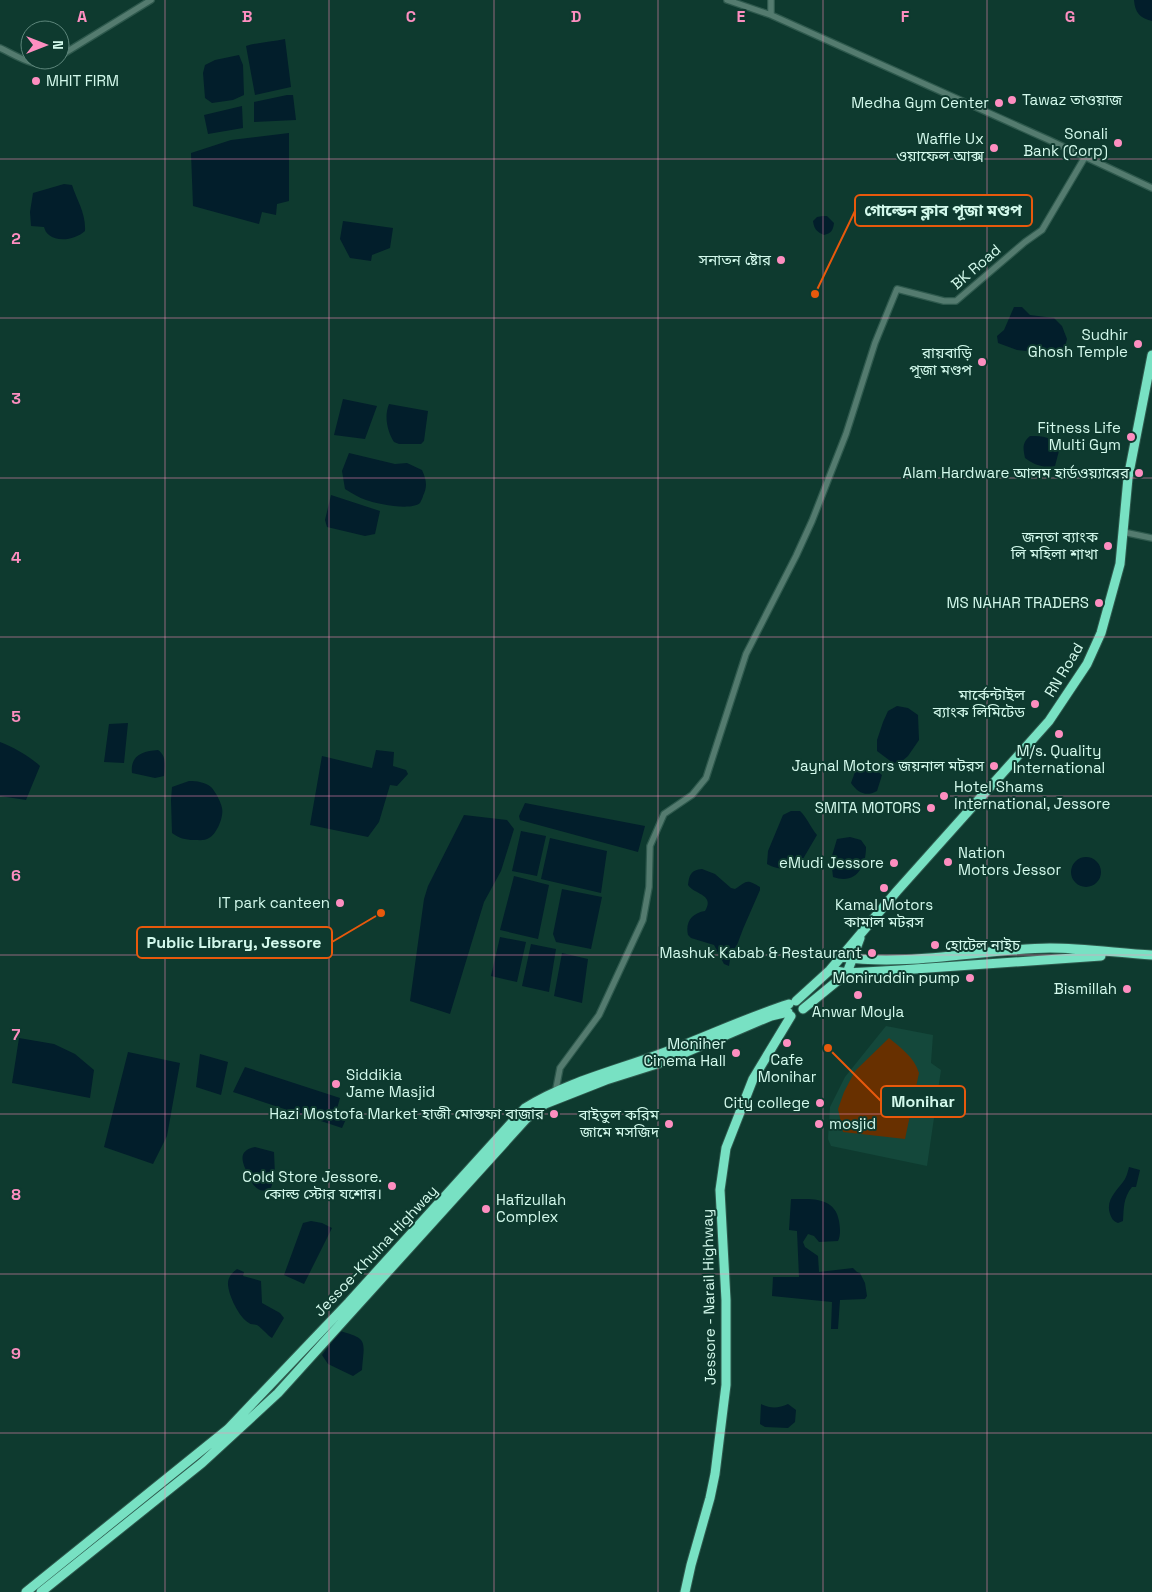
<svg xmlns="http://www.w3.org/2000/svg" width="1152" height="1592" font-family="'Space Grotesk','Noto Sans Bengali',sans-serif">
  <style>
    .built { fill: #14483b }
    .green { fill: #683000 }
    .water { fill: #021e2b }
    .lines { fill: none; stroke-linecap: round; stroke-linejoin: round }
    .minor-casing { stroke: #2e594d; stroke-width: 8 }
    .highway-casing { stroke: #2e594d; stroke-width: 11 }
    .minor { stroke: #547b6f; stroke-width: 5.5 }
    .highway { stroke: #78e1c3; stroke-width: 9 }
    .grid { fill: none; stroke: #fd8ec0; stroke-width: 1; stroke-opacity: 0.55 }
    .poi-dot { fill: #fd8ec0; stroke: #0e3a2f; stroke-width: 2 }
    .labels { text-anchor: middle; stroke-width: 4; stroke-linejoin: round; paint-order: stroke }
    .poi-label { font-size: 15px; fill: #d3f9ec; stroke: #0e3a2f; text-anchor: end }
    .street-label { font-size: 15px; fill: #d3f9ec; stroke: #0e3a2f }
    .grid-label { font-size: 16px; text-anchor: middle; font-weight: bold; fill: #fd8ec0; stroke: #0e3a2f; stroke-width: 4; stroke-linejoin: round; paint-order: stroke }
    .leader { fill: none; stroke: #e8590c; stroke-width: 2 }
    .callout-dot { fill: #e8590c; stroke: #0e3a2f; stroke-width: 2 }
    .callout { fill: #0e3a2f; stroke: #e8590c; stroke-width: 2 }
    .callout-label { font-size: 16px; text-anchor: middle; font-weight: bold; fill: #d3f9ec }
  </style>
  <rect width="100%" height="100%" fill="#0e3a2f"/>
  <path class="built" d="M886 1026 933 1035 931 1063 941 1070 927 1166 831 1146 828 1139 830 1107 845 1077Z"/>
  <path class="green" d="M889 1038C902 1049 914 1057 919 1073L905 1139 843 1132 838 1109 844 1092 855 1071Z"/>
  <path class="water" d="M1134 0H1152V21C1140 18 1135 13 1134 0Z
    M285 39 291 87 255 95 246 46C259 42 272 42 285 39Z
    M239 55 243 65 244 95 233 100 212 103 205 98 203 73 205 65 215 60Z
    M287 95H293L296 120 254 122V102Z
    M242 106 243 128 208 134 204 115Z
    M289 133V201L277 204 276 215 262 212 259 224 193 206 191 153 231 140Z
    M64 184 72 185C77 201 86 213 85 231 76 239 59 243 49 235 46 233 45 230 44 227L31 226 30 212 33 193Z
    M823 216H827L834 223C833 231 831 233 824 235 817 232 814 229 813 221L817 217Z
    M343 221 393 228 390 248 372 255 371 261 350 258 340 239Z
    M1014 307H1022L1030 315 1054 318 1062 326 1067 339 1063 355 1053 358 1035 352 1017 350 998 343 997 336 1004 330Z
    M343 399 377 406 365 439 334 435Z
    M389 404 428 411 424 441 421 444H399L394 442C387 431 384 416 389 404Z
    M1030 436C1043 436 1052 437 1060 447L1055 466C1042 468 1035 465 1025 458 1023 448 1022 443 1030 436Z
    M349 453 395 464 407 463 422 470C426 479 428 486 423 496 423 497 421 501 420 503 411 511 377 504 366 500 359 498 352 493 345 489L342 471Z
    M331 495 380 511 375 534 365 536 327 527 325 520Z
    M897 706 908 708 918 715 919 740 908 756 901 762 893 763 877 751V740L883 722 888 711Z
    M128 723 124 763 104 762 109 724Z
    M0 742C12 746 32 758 40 766L26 800 0 796Z
    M158 750C167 756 165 767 164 776L155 778 132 773C130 755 143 751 158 750Z
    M376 750 394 752 393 766 406 770 408 774 397 786 390 785 379 822 368 837 310 825 322 756 372 768Z
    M862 766 873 768 882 775 877 791C866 797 858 793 851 783L855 772Z
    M189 781C197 781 205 782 211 787 215 791 221 802 222 808 224 816 217 834 209 838 205 841 199 840 194 840 185 840 179 838 172 833L171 800 172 787Z
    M525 803 645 826 638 852 520 820 519 816Z
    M791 811H800C806 816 811 828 817 835L800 864C784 868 783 872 767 864L768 851 783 815Z
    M464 815 507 820 514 829 501 871 484 902 450 1014 410 1001 424 899 428 886Z
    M521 831 546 836 537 876 512 871Z
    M850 837 861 840 866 847C866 867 856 885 833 877L831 859 837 839Z
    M550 838 607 851 601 893 541 879Z
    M1071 872a15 15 0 1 1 30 0a15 15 0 1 1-30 0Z
    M702 869 715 874 731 888 735 889C747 882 745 878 760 887V890L743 929 737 945 731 953 729 966 724 964 714 945 691 938 688 935C685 922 692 913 705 911 715 894 695 895 688 885 689 875 691 870 702 869Z
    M514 876 549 885 538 939 500 930Z
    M562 889 602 897 591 949 556 942 553 934Z
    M500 937 526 942 517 982 491 976Z
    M531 944 556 949 549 992 522 986Z
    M562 953 588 959 582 1003 554 996Z
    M19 1038 54 1044 75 1054 94 1070 90 1098 12 1083Z
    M128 1052 180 1063 167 1136 153 1164 104 1147Z
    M200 1054 228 1062 221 1095 196 1087Z
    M245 1067 340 1098 336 1112 347 1117 342 1128 233 1092Z
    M255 1147 274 1152 275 1175 270 1191C266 1191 261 1191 258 1189 253 1186 251 1181 248 1175 243 1163 236 1151 255 1147Z
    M1129 1167 1140 1170 1136 1187H1132C1123 1198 1124 1208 1123 1221L1118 1223C1113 1221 1112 1219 1110 1214 1105 1199 1118 1190 1125 1179 1127 1175 1128 1171 1129 1167Z
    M791 1199C810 1199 835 1196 839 1221 840 1227 841 1235 838 1241L819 1242 814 1236 808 1234 803 1242 805 1247 818 1256 819 1272 853 1268 857 1272 860 1273 865 1283 867 1296 865 1299 840 1300 838 1329H831L832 1302 772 1296 773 1277H799L797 1231 789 1230Z
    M311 1221 322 1223 332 1228 304 1284 284 1275 303 1223Z
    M237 1269 244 1272 243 1276 261 1281 262 1303 280 1313 284 1318 272 1338C267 1335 262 1328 257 1325 255 1324 251 1325 249 1323 239 1318 227 1293 228 1282 229 1276 233 1272 237 1269Z
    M340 1331C369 1339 364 1341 362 1370L353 1376 328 1364 322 1355Z
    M761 1404C771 1409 779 1408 788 1404L796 1410 795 1422 788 1428 765 1427 760 1424Z"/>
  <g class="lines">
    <g class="minor-casing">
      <path id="minor" d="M727 0 771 15 1049 140 1152 188
        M771 15V0
        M0 48C16 55 37 71 54 60
        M60 56 151 0
        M1123 532 1152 538
        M555 1094 560 1068 599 1015 643 920 649 887 650 846 664 814 692 795 706 778 746 654 796 556 812 521 846 434 875 343 897 289 944 301H956L1025 242 1042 230 1085 157"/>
    </g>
    <g class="highway-casing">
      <path id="highway" d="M841 957C910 967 981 949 1050 948 1083 948 1118 953 1152 955
        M830 970 847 973 900 970 1101 956
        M796 1001 830 970 897 891 1049 721 1087 664 1101 633 1120 564 1128 478 1152 355
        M803 1009 847 973 860 938
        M26 1592 228 1429 349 1302 525 1108C567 1082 614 1071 660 1054 704 1038 745 1018 789 1004
        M41 1592 202 1463 278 1393 526 1119 545 1104 606 1080 663 1062 771 1016 788 1012
        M685 1592 691 1565 710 1498 715 1474 726 1385V1300L720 1190 726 1148 753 1079 791 1016"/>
    </g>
    <use href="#minor" class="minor"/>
    <use href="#highway" class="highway"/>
  </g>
  <path class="grid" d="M165 0V1592M329 0V1592M494 0V1592M658 0V1592M823 0V1592M987 0V1592M0 159H1152M0 318H1152M0 478H1152M0 637H1152M0 796H1152M0 955H1152M0 1114H1152M0 1274H1152M0 1433H1152"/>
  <g class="poi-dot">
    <circle cx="36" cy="81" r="5"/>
    <circle cx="1012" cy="100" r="5"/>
    <circle cx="999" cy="103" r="5"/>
    <circle cx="1118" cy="143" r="5"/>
    <circle cx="994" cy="148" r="5"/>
    <circle cx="781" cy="260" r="5"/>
    <circle cx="1138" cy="344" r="5"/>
    <circle cx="982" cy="362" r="5"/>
    <circle cx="1131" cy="437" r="5"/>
    <circle cx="1139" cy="473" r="5"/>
    <circle cx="1108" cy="546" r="5"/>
    <circle cx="1099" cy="603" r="5"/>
    <circle cx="1035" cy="704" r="5"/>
    <circle cx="1059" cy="734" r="5"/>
    <circle cx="994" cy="766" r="5"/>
    <circle cx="944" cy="796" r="5"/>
    <circle cx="931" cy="808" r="5"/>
    <circle cx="948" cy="862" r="5"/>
    <circle cx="894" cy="863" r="5"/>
    <circle cx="884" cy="888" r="5"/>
    <circle cx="340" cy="903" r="5"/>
    <circle cx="935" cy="945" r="5"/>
    <circle cx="872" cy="953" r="5"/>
    <circle cx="970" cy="978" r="5"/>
    <circle cx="1127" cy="989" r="5"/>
    <circle cx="858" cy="995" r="5"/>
    <circle cx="787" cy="1043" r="5"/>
    <circle cx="736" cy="1053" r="5"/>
    <circle cx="336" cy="1084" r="5"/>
    <circle cx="820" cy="1103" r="5"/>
    <circle cx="554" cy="1114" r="5"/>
    <circle cx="669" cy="1124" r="5"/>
    <circle cx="819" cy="1124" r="5"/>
    <circle cx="392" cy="1186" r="5"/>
    <circle cx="486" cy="1209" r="5"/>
  </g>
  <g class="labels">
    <g class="poi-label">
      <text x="46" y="86" text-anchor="start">MHIT FIRM</text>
      <text x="1022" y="105" text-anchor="start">Tawaz তাওয়াজ</text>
      <text x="989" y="108">Medha Gym Center</text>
      <text x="1108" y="139">Sonali<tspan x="1108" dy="17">Bank (Corp)</tspan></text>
      <text x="984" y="144">Waffle Ux<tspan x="984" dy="17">ওয়াফেল আক্স</tspan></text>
      <text x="771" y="265">সনাতন ষ্টোর</text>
      <text x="1128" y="340">Sudhir<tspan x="1128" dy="17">Ghosh Temple</tspan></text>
      <text x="972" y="358">রায়বাড়ি<tspan x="972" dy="17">পূজা মণ্ডপ</tspan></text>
      <text x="1121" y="433">Fitness Life<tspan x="1121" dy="17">Multi Gym</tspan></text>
      <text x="1129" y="478">Alam Hardware আলম হার্ডওয়্যারের</text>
      <text x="1098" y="542">জনতা ব্যাংক<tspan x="1098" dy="17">লি মহিলা শাখা</tspan></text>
      <text x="1089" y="608">MS NAHAR TRADERS</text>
      <text x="1025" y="700">মার্কেন্টাইল<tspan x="1025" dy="17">ব্যাংক লিমিটেড</tspan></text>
      <text x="1059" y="756" text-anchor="middle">M/s. Quality<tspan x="1059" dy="17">International</tspan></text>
      <text x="984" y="771">Jaynal Motors জয়নাল মটরস</text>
      <text x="954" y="792" text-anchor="start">Hotel Shams<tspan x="954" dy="17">International, Jessore</tspan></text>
      <text x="921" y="813">SMITA MOTORS</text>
      <text x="958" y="858" text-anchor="start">Nation<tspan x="958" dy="17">Motors Jessor</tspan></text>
      <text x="884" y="868">eMudi Jessore</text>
      <text x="330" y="908">IT park canteen</text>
      <text x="884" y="910" text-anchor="middle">Kamal Motors<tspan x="884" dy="17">কামাল মটরস</tspan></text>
      <text x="945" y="950" text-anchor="start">হোটেল নাইচ</text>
      <text x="862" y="958">Mashuk Kabab &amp; Restaurant</text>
      <text x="960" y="983">Moniruddin pump</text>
      <text x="1117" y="994">Bismillah</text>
      <text x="858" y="1017" text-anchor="middle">Anwar Moyla</text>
      <text x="726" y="1049">Moniher<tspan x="726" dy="17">Cinema Hall</tspan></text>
      <text x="787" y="1065" text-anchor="middle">Cafe<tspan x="787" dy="17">Monihar</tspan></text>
      <text x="346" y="1080" text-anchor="start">Siddikia<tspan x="346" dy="17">Jame Masjid</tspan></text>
      <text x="810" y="1108">City college</text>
      <text x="544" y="1119">Hazi Mostofa Market হাজী মোস্তফা বাজার</text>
      <text x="659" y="1120">বাইতুল করিম<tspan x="659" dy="17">জামে মসজিদ</tspan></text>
      <text x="829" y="1129" text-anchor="start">mosjid</text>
      <text x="382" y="1182">Cold Store Jessore.<tspan x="382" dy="17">কোল্ড স্টোর যশোর।</tspan></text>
      <text x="496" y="1205" text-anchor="start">Hafizullah<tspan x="496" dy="17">Complex</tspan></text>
    </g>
    <g class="street-label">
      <text transform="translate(976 267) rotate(-41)" y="5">BK Road</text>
      <text transform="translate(1064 670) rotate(-59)" y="5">RN Road</text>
      <text transform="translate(376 1251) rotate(-47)" y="5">Jessoe-Khulna Highway</text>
      <text transform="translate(709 1297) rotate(-91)" y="5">Jessore - Narail Highway</text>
    </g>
  </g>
  <g class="grid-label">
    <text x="82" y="22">A</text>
    <text x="247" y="22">B</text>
    <text x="411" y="22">C</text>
    <text x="576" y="22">D</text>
    <text x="741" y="22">E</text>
    <text x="905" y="22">F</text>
    <text x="1070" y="22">G</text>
    <text x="16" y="244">2</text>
    <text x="16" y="404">3</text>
    <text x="16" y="563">4</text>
    <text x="16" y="722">5</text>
    <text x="16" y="881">6</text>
    <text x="16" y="1040">7</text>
    <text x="16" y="1200">8</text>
    <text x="16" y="1359">9</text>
  </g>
  <path class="leader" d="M815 294L855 211M381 913L332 942M828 1048L881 1101"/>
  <g class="callout-dot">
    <circle cx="815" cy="294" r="5"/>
    <circle cx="381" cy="913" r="5"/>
    <circle cx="828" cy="1048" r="5"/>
  </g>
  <g class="callout">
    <rect x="855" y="195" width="177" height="31" rx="5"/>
    <rect x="137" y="927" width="195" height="31" rx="5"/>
    <rect x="881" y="1086" width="84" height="31" rx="5"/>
  </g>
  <g class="callout-label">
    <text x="943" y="216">গোল্ডেন ক্লাব পূজা মণ্ডপ</text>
    <text x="234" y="948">Public Library, Jessore</text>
    <text x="923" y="1107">Monihar</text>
  </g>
  <g transform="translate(45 45) rotate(90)"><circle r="24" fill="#0e3a2f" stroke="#5d867b"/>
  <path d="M0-4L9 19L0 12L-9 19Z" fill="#fd8ec0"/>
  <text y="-8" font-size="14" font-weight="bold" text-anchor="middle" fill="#d3f9ec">N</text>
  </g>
</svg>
